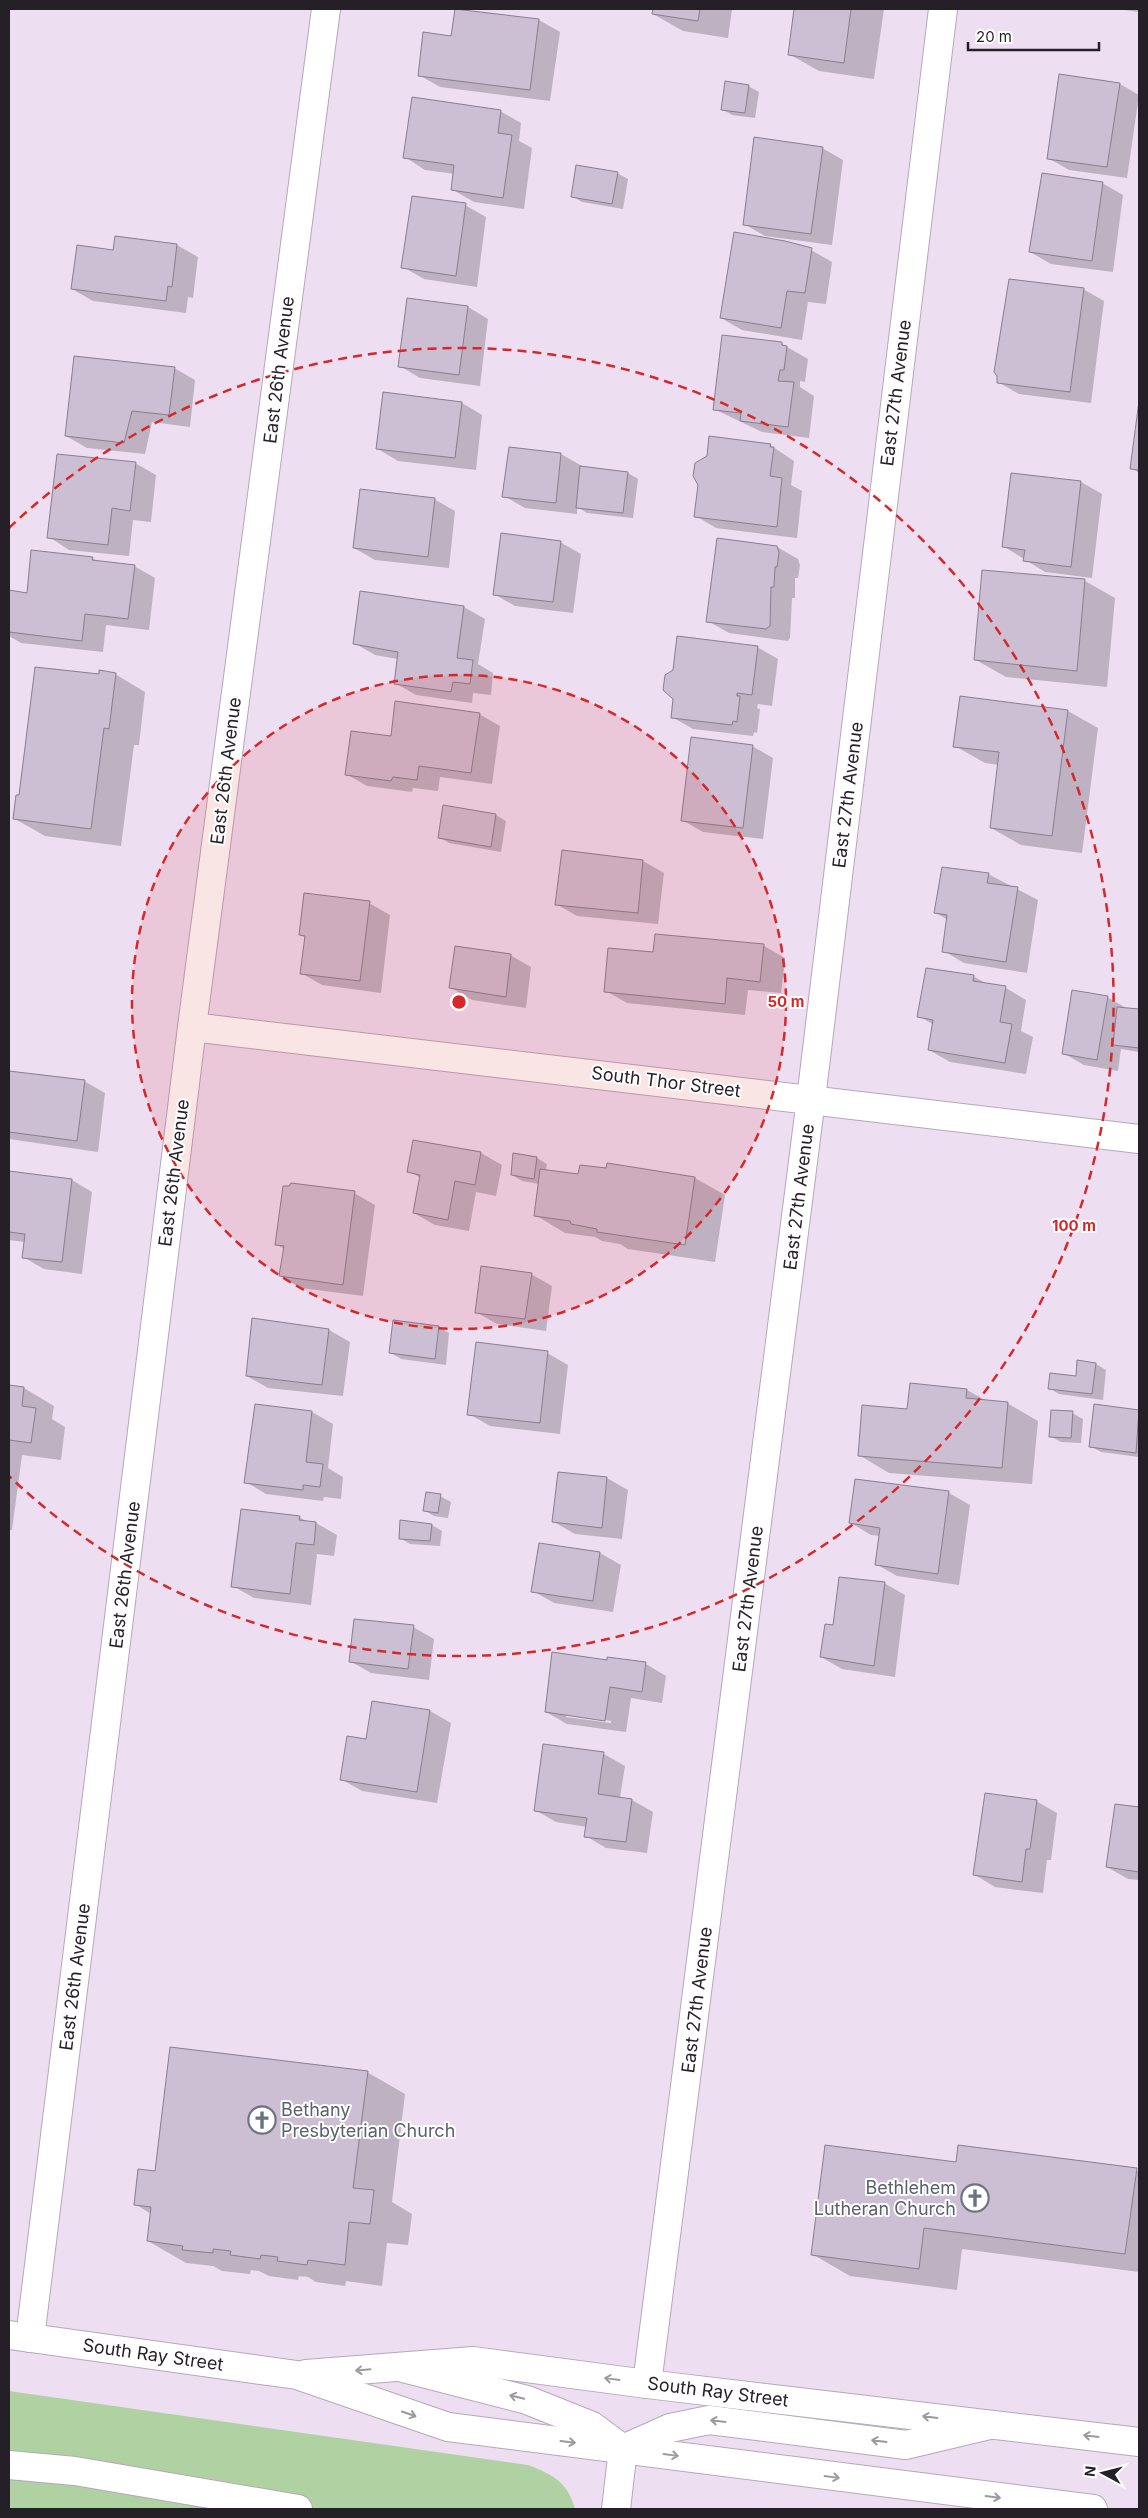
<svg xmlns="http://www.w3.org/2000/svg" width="1148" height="2518" font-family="Inter,sans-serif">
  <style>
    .green { fill: #b0d2a2 }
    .shadow { fill: #0003; fill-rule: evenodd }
    .building { fill: #cdbfd3; stroke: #8a7d90 }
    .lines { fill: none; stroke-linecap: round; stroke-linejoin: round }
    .minor-casing { stroke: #b6a7ba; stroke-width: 30 }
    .major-casing { stroke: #b6a7ba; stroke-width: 30 }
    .minor { stroke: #fff; stroke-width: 28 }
    .major { stroke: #fff; stroke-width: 28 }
    .oneway { stroke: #9d9a9e }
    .ring { fill: none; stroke: #d62828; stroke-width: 2.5; stroke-dasharray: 9 6 }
    .labels { text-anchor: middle; stroke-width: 4; stroke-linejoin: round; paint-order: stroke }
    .street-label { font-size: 18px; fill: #251f27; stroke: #fff }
    .worship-label { font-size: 18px; fill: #5b616d; stroke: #fff; text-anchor: start }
    .centre { fill: #d62828; stroke: #fff; stroke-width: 2.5 }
    .ring-label { font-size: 15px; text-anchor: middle; font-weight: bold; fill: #d62828; stroke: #fff; stroke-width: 4; stroke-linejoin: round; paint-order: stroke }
  </style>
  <rect width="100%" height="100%" fill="#eedef2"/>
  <path class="green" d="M9 2391 528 2465C553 2475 567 2481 575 2509H9Z"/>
  <path class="shadow" d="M654 9H732L728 38 683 31 653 14Z
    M795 9H884L874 79 819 71 789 54Z
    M1118 9H1139V12Z
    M539 20 560 32 550 101 440 87 419 75 452 37Z
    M1120 84 1139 95 1127 178 1069 170 1048 158Z
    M748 86 759 92 755 118 732 115 722 109Z
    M500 111 521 123 519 141 532 148 524 209 474 202 453 190 455 174 425 170 405 157Z
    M822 148 843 160 832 245 765 236 744 224Z
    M617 173 628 179 623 209 582 202 572 196Z
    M1102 183 1123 195 1113 272 1051 264 1030 252Z
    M465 205 486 217 477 287 424 279 403 267Z
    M177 245 198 257 193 298 188 297 186 313 93 301 72 289 114 252Z
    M811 250 832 262 826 304 808 302 802 340 742 330 721 318Z
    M1083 289 1104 301 1091 403 1019 394 998 382 999 375Z
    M468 307 488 319 480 386 420 378 400 366Z
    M782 344 808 359 805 382 800 381V387L814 396 809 438 762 432 714 409Z
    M174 368 195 380 190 427 152 422 145 454 87 448 66 436Z
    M462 403 482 415 476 470 398 461 378 449Z
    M1139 407V473L1131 468Z
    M770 445 794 461 791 485 802 491 797 538 716 528 696 516Z
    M510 448 561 454 582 466 628 473 638 479 633 518 587 513 577 507V514L525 508 504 496Z
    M135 463 156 475 151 522 133 520 129 556 69 550 49 537Z
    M1012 475 1081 482 1102 494 1092 578 1045 572 1003 546Z
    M434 499 455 511 449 568 375 560 354 548Z
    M560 542 581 554 573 613 515 606 494 594Z
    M777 547 798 559 800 565 798 578H795V598H792L790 638 788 641 729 633 708 621Z
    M92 558 99 562 134 566 155 578 149 630 106 625 103 652 21 643 9 636V592L28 594Z
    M983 571 1085 581 1115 598 1107 687 1006 677 976 660Z
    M464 607 485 619 478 664 493 673 491 695 473 693 472 703 416 695 395 683 398 659 375 655 354 643Z
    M757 647 778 659 772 706 758 704 757 708 760 709 757 733 754 732 753 736 693 729 672 717 675 698Z
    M115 674 145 692 139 745H134L121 846 45 836 15 819 20 797 100 676Z
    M1068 711 1098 728 1082 853 1021 845 991 828 999 765 985 763 955 746Z
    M479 714 500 726 492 784 440 777 438 791 413 788 412 792 367 786 346 774 392 738Z
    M752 746 773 758 763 839 703 832 682 820Z
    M444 806 496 815 506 821 501 852 449 843 439 837Z
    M563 851 643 861 664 873 658 924 577 916 556 904Z
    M988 874 1038 900 1027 973 964 963 944 951 948 920 936 913Z
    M369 903 390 915 381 993 322 985 301 973 306 938 300 935Z
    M764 946 785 958 781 993 748 990 745 1015 627 1003 606 991 654 953Z
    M510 955 531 967 526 1008 472 1000 451 988Z
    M973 976 989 985 1006 988 1026 1000 1021 1031 1033 1037 1026 1074 950 1062 929 1050 934 1025 919 1016Z
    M1107 997 1128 1009 1139 1010V1052L1121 1049 1118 1071 1084 1065 1063 1053Z
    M9 1072 84 1081 105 1093 98 1152 9 1139Z
    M414 1141 481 1153 502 1165 496 1196 476 1192 469 1231 435 1225 414 1213 421 1178 408 1171Z
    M537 1158 547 1164 546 1171 579 1176 607 1170 608 1165 695 1178 725 1195 715 1262 628 1249 620 1244 602 1241 595 1237 565 1233 535 1215 539 1184 522 1181 512 1175Z
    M9 1172 72 1180 92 1192 82 1274 44 1269 23 1257 25 1242 9 1240Z
    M354 1193 375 1205 363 1296 301 1288 280 1276 284 1249 276 1244Z
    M531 1274 552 1286 546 1331 497 1324 476 1312Z
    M394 1321 439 1327 449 1333 446 1365 401 1359 391 1353Z
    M329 1330 350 1342 343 1396 268 1388 247 1376Z
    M547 1353 568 1365 560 1434 490 1426 469 1414Z
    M1096 1364 1106 1370 1103 1400 1059 1394 1049 1388 1077 1377Z
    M9 1387 24 1388 54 1406 52 1419 65 1427 61 1460 22 1455 12 1530H9Z
    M967 1390 987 1401 1007 1403 1038 1421 1032 1484 889 1473 859 1455 908 1411Z
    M256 1405 312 1412 333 1424 328 1468 343 1477 341 1499 324 1497 323 1501 266 1494 246 1482Z
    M1095 1406 1139 1411V1457L1101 1452 1090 1446Z
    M1072 1413 1083 1419 1081 1443 1061 1442 1050 1436Z
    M607 1478 628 1490 622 1539 575 1534 554 1522Z
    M856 1480 949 1493 970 1505 959 1585 897 1576 876 1564 880 1536 871 1535 851 1523Z
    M440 1496 451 1502 448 1518 434 1516 424 1510Z
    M299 1517 308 1522 316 1523 337 1535 334 1556 317 1554 311 1605 254 1598 233 1586Z
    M432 1525 442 1531 440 1546 410 1544 400 1538Z
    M600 1553 621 1565 613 1612 554 1603 533 1591Z
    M884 1583 905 1595 895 1677 842 1669 821 1657 834 1626Z
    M413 1627 434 1639 429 1680 371 1673 350 1661Z
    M608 1661 646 1664 666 1676 662 1703 631 1698 626 1732 567 1724 546 1712ZM566 1714 611 1721V1723L566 1717Z
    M373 1702 430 1711 451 1723 437 1803 362 1791 341 1779 367 1740Z
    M604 1754 625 1766 620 1798 632 1800 653 1812 647 1853 606 1848 586 1836 587 1827 556 1822 535 1810Z
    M1036 1801 1057 1813 1051 1860H1047L1043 1893 995 1887 975 1875Z
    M1116 1805 1139 1808V1880L1128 1879 1107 1867Z
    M367 2072 405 2094 392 2202 412 2214 408 2245 387 2243 382 2286 346 2281 345 2286 316 2282 308 2277 299 2276 298 2280 269 2276 259 2271 251 2270 250 2274 222 2271 213 2266 186 2263 148 2241 151 2214 135 2204 156 2172Z
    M957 2163 1139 2171V2272L962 2249 957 2290 850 2276 812 2254Z"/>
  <path class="building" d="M455 9 539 19 530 90 418 76 423 32 451 36Z
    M653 9H700L698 21 652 14Z
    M794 9H851L844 63 788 55Z
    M1059 74 1120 83 1107 167 1047 159Z
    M725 81 749 85 745 113 721 110Z
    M412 97 501 110 498 133 512 135 503 198 451 190 454 165 403 158Z
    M754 137 823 147 811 234 743 225Z
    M576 165 618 172 612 204 571 197Z
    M1042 173 1103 182 1092 261 1029 252Z
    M412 196 466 203 456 276 401 268Z
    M734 232 785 241 812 248 805 293 787 291 781 328 720 318Z
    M115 236 177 244 172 287 168 286 166 301 71 289 77 245 113 250Z
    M1009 279 1084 288 1070 392 997 383V376L994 372Z
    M407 298 468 306 459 375 398 367Z
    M722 335 782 342V345L787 346 784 370H780L778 381 794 382 788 427 740 421 741 413 713 410Z
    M74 356 175 367 169 415 132 411 124 443 65 436Z
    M383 392 462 402 455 458 376 449Z
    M1139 401V470L1130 469Z
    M709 436 771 444 770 447H774L770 476 782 478 777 527 694 517 698 485 693 476 695 463 707 456Z
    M509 447 561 453 556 503 502 497Z
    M57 454 136 462 130 511 112 508 108 545 47 538Z
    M580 466 628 472 623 513 576 508Z
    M1011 473 1081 481 1071 567 1023 561 1025 550 1002 547Z
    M360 489 435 498 428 557 353 548Z
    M501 533 561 541 553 602 493 595Z
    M717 538 777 546 779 553 777 567H775L774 587H771L770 626 766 629 706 622Z
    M31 550 93 557 92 560 135 565 128 619 85 614 82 641 9 632V590L27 593Z
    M982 570 1085 579 1077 671 974 660Z
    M360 591 464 606 457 658 473 660 470 684 453 682 451 692 394 684 398 652 353 644Z
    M677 636 758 646 752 695 737 693V696H740L737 722 733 721 732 725 671 718 673 699 663 690 665 675 673 670Z
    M35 667 99 674V670L116 673 109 729 104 728 91 829 13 819 16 795H19Z
    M960 696 1068 710 1052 836 990 828 999 752 953 747Z
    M395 701 480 713 471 773 419 766 417 780 393 777 391 781 345 775 351 731 391 736Z
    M691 737 753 745 743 828 681 821Z
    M443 805 496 814 491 847 438 838Z
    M562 850 643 860 638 913 555 905Z
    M942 867 989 873 987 883 1018 887 1006 962 942 952 947 915 934 913Z
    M304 893 370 901 360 981 300 974 305 936 299 935Z
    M655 934 764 944 760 982 727 978 725 1004 604 992 608 948 653 952Z
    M455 946 511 954 506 997 449 988Z
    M926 968 974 975 973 981 1006 986 1000 1022 1012 1024 1005 1063 928 1050 933 1020 917 1017Z
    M1072 990 1108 996 1097 1060 1062 1054Z
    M1117 1007 1139 1009V1048L1113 1045Z
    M9 1071 85 1080 77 1141 9 1132Z
    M413 1140 481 1152 475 1185 455 1181 448 1220 413 1213 420 1175 407 1172Z
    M513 1153 537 1157 534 1179 511 1175Z
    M607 1163 695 1177 685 1245 597 1232V1229L571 1224 570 1221 534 1216 540 1169 578 1174 580 1165 606 1168Z
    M9 1171 72 1179 62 1262 22 1258 25 1234 9 1232Z
    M291 1183 355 1191 343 1285 279 1276 284 1246 275 1245 283 1186H289Z
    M481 1266 532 1273 525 1319 475 1313Z
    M252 1318 329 1329 322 1385 246 1376Z
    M393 1320 439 1326 435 1359 389 1353Z
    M476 1342 548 1351 540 1423 467 1415Z
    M1077 1360 1096 1363 1092 1394 1048 1389 1050 1373 1076 1376Z
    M910 1383 967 1389 966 1398 1008 1402 1002 1468 858 1456 862 1405 907 1409Z
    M9 1385 24 1387 22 1406 36 1408 31 1443 9 1440Z
    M255 1404 312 1411 306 1462 323 1464 320 1487 303 1485V1490L244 1483Z
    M1094 1404 1139 1410 1136 1453 1089 1447Z
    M1051 1410 1073 1411 1071 1438 1049 1437Z
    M558 1472 607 1477 602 1528 552 1522Z
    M855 1479 949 1491 938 1574 875 1565 880 1528 849 1523Z
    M426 1492 441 1494 438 1513 423 1511Z
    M241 1509 300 1516 299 1520 316 1522 314 1545 296 1543 290 1594 231 1587Z
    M400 1520 432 1524 430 1541 399 1539Z
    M539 1543 600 1552 593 1601 531 1592Z
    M839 1577 885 1582 874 1666 820 1657 825 1624 833 1625Z
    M354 1619 414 1625 408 1669 349 1662Z
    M552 1652 607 1660V1657L646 1662 642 1692 610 1687 605 1721 545 1712Z
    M372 1701 430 1710 417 1792 340 1780 347 1736 366 1739Z
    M543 1744 604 1752 598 1794 632 1799 626 1842 584 1837 587 1818 534 1811Z
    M985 1793 1037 1800 1030 1849H1026L1022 1882 973 1875Z
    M1115 1804 1139 1807V1872L1106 1867Z
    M170 2047 368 2071 353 2188 374 2190 370 2224 349 2222 345 2265 308 2260 307 2265 277 2261 278 2257 261 2255 260 2259 230 2255 231 2251 213 2249V2253L182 2250 183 2246 147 2241 151 2207 134 2205 138 2169 155 2171Z
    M825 2145 956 2162 958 2145 1137 2168 1125 2254 924 2228 919 2269 811 2255Z"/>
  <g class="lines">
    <g class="minor-casing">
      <path id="minor" d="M192 1027 1139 1139
        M30 2338 192 1027 326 9
        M403 2368 527 2400 592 2426 623 2449
        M647 2384 811 1099 943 9
        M623 2449 670 2428 709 2420 906 2445 990 2425
        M9 2465 75 2471 298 2509
        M616 2509 623 2449"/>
    </g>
    <g class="major-casing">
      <path id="major" d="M9 2335 297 2375 448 2427 1093 2509
        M306 2374 473 2361 647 2384 1139 2442"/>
    </g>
    <use href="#minor" class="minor"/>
    <use href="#major" class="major"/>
  </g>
  <defs><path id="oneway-shaft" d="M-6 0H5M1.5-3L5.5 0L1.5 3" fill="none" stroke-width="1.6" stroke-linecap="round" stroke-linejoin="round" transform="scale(1.25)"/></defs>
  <g class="oneway">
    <use href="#oneway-shaft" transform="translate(363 2370) rotate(175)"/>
    <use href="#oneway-shaft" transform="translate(612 2379) rotate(-172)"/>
    <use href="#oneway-shaft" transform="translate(517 2397) rotate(-166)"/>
    <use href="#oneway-shaft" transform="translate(409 2414) rotate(19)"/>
    <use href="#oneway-shaft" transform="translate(930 2417) rotate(-173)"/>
    <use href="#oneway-shaft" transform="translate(718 2421) rotate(-173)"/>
    <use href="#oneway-shaft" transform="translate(1091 2436) rotate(-173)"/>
    <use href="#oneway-shaft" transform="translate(879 2441) rotate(-173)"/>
    <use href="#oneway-shaft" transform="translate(568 2442) rotate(7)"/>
    <use href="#oneway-shaft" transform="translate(671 2455) rotate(8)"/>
    <use href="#oneway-shaft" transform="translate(832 2477) rotate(8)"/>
    <use href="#oneway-shaft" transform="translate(993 2497) rotate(7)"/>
  </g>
  <circle cx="459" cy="1002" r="327" fill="#d62828" fill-opacity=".12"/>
  <g class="ring">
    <circle cx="459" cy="1002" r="327"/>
    <path d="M9 528A654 654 0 1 1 9 1476"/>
  </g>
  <defs>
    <g id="church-ring" transform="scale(1.4375)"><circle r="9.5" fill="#fff" stroke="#6b7280" stroke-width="1.5"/><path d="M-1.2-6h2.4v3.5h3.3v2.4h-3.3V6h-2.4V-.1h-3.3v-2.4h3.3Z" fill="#6b7280"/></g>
  </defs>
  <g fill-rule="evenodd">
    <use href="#church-ring" x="262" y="2120"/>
    <use href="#church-ring" x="975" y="2198"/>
  </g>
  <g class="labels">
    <g class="street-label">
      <text transform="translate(279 370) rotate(-83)" y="6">East 26th Avenue</text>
      <text transform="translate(896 393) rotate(-83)" y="6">East 27th Avenue</text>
      <text transform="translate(226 771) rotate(-83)" y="6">East 26th Avenue</text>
      <text transform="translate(848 795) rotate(-83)" y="6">East 27th Avenue</text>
      <text transform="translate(666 1082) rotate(7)" y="6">South Thor Street</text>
      <text transform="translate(174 1173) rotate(-83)" y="6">East 26th Avenue</text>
      <text transform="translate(799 1197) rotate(-83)" y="6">East 27th Avenue</text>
      <text transform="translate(125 1575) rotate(-83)" y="6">East 26th Avenue</text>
      <text transform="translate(748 1599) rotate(-83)" y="6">East 27th Avenue</text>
      <text transform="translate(75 1977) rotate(-83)" y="6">East 26th Avenue</text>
      <text transform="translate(697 2000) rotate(-83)" y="6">East 27th Avenue</text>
      <text transform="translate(153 2355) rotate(8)" y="6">South Ray Street</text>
      <text transform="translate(718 2392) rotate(7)" y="6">South Ray Street</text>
    </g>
    <g class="worship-label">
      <text x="281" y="2116">Bethany<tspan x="281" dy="21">Presbyterian Church</tspan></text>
      <text x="956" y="2194" text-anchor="end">Bethlehem<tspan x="956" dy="21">Lutheran Church</tspan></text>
    </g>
  </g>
  <circle cx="459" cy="1002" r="8" class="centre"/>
  <g class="ring-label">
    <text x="786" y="1007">50 m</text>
    <text x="1074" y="1231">100 m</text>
  </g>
  <rect width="1148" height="2518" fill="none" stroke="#251f27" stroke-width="20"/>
  <g transform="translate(1103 2473) rotate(277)" stroke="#ffffff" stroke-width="4" paint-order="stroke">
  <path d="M0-4L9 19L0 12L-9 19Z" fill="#251f27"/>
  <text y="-8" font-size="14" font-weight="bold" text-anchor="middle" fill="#251f27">N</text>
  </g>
  <path d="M968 42v8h131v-8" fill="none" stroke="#251f27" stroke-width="2.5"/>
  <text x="976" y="42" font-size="15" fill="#251f27" stroke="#ffffff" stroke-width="4" paint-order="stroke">20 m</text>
</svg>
